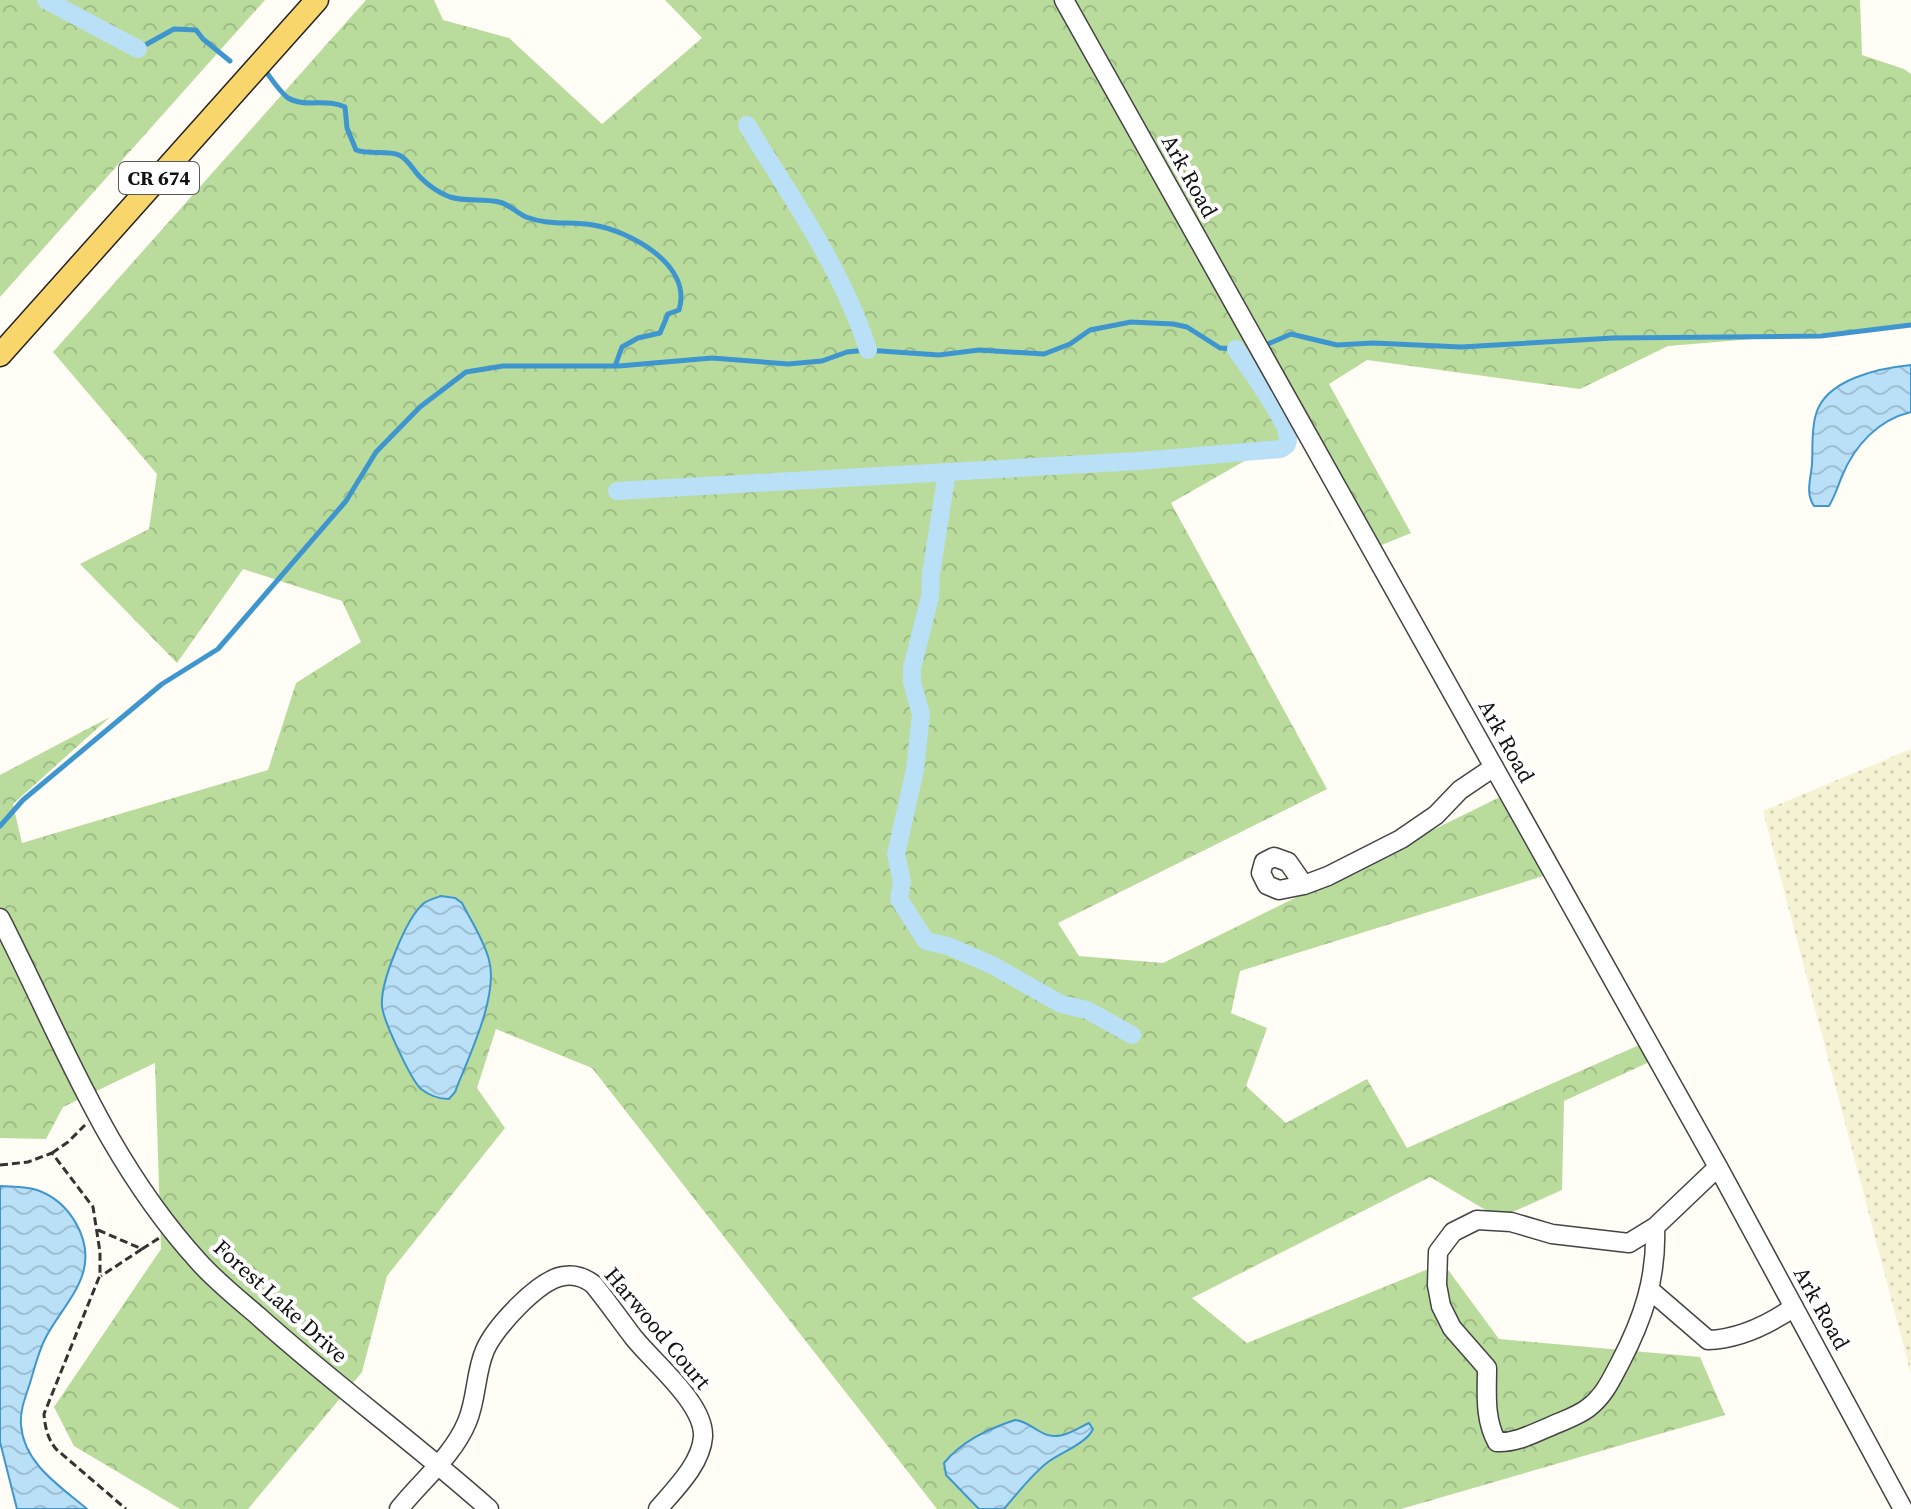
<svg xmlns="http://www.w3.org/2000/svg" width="1911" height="1509" font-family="'Source Serif 4',serif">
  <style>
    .farmland { fill: url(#farmland-dots) }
    .forest { fill: url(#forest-crowns) }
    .water { fill: url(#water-waves); stroke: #3f96cf; stroke-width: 2 }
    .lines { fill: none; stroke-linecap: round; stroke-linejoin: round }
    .stream { stroke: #3f96cf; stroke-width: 5 }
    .canal { stroke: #b9e0f7; stroke-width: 18 }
    .minor-casing { stroke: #444; stroke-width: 21 }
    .major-casing { stroke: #222; stroke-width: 25 }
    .path { stroke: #333; stroke-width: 3; stroke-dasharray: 8 4; stroke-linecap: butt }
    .minor { stroke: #fff; stroke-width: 18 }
    .major { stroke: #f9d66b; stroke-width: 22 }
    .labels { text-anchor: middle; stroke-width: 8; stroke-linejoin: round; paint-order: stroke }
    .shield { fill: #fff; stroke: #585858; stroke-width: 2 }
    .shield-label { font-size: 20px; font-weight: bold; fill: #111 }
    .street-label { font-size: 22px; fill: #111; stroke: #fff }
  </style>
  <defs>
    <pattern id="farmland-dots" width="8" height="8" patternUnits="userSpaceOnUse" patternTransform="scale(2)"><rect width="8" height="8" fill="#f6f3d4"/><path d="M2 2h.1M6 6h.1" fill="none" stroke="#d2cfb5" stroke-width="1.8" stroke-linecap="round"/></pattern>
    <pattern id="forest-crowns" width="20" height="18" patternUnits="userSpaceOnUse" patternTransform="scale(2)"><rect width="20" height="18" fill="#b9dc9c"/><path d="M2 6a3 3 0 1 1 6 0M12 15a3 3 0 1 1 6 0" fill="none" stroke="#9ebc85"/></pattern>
    <pattern id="water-waves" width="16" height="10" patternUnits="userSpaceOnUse" patternTransform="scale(2)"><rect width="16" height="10" fill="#b9e0f7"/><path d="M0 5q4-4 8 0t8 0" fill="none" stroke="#9ebfd3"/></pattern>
  </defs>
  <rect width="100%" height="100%" fill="#fffdf5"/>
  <path class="farmland" d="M1911 749V1374L1763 811Z"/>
  <path class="forest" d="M0 0H265L0 297Z
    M366 0H434L443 20 509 38 602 124 702 38 665 0H1860L1862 55 1904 69 1911 74V326L1668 346 1580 389 1367 360 1329 384 1411 533 1372 549 1304 427 1171 503 1327 789 1058 923 1079 956 1163 963 1508 793 1553 873 1240 971 1231 1013 1267 1028 1246 1086 1286 1123 1367 1079 1407 1148 1646 1042 1656 1059 1564 1101 1562 1190 1499 1218 1430 1177 1192 1298 1247 1343 1443 1263 1499 1339 1700 1357 1725 1415 1401 1509H937L592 1068 496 1029 477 1088 505 1128 387 1276 362 1372 248 1509H180L74 1446 54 1407 161 1249 155 1063 63 1107 46 1139 0 1138V775L110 717 13 804 22 843 268 770 296 683 361 642 342 601 243 569 177 663 80 564 149 529 157 474 53 352Z"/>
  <path class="water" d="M1911 365V412C1878 420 1855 445 1842 476 1838 486 1835 496 1829 506H1814C1805 493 1811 478 1812 464 1813 447 1811 430 1816 414 1826 379 1880 368 1911 365Z
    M441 896 455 898 462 903C471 921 484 940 489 960 499 996 468 1058 455 1092L449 1099C438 1099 430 1096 421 1089 411 1080 383 1020 382 1006 380 983 406 918 424 903 428 900 435 898 441 896Z
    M0 1186C12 1187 25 1186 37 1190 69 1201 93 1239 83 1273 76 1296 57 1316 46 1337 37 1354 34 1372 28 1389 24 1401 20 1412 21 1425 24 1464 60 1486 87 1509H17L0 1442Z
    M1015 1420C1025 1421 1030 1426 1039 1431 1058 1443 1072 1431 1089 1423L1093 1429C1087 1443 1062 1452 1048 1462 1032 1474 1017 1494 1004 1509H979L946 1475 944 1463C962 1441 988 1429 1015 1420Z"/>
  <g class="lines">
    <path class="stream" d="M138 49 174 29 196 30 203 39 230 61
      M267 73C273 81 280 92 288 98 305 108 327 98 345 107L347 128 356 150C370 155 387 150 399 155 409 160 412 169 420 177 428 185 439 193 450 197 466 202 484 198 499 202 509 204 517 213 526 217 549 226 571 221 593 225 630 231 693 265 679 310L668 314 660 333 638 338 622 347 615 366
      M1268 344 1291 334 1337 345 1373 343 1461 347 1613 338 1821 336 1911 325
      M0 826 23 800 162 684 218 649 346 501 376 452 420 407 466 372 503 366H619L712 358 788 364 822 361 847 352 866 350 939 355 979 350 1044 354 1070 344 1090 330 1131 322 1173 324 1187 327 1220 348 1236 349"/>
    <path class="canal" d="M46 0 138 49
      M747 125C791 197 843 270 868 350
      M947 472 931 574 930 597 912 668V682L921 714 915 770 896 854 902 882 899 899 926 941 948 946 992 965 1061 1004 1087 1010 1132 1035
      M617 491 1138 461 1281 449C1286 445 1288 446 1288 439 1289 422 1247 366 1236 349"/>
    <g class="minor-casing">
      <path id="minor" d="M1064 0 1718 1167 1903 1509
        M1304 885 1288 862 1274 857 1264 862 1261 873 1267 885 1279 890 1304 885 1328 876 1401 839 1436 815 1460 790 1494 767
        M0 918C62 1039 105 1159 199 1262 216 1281 237 1298 257 1315 332 1383 414 1442 489 1509
        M1655 1227C1657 1278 1643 1319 1620 1363 1611 1380 1604 1396 1588 1408 1578 1416 1562 1421 1549 1427 1532 1434 1516 1443 1497 1442 1484 1419 1487 1392 1487 1368L1452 1328 1441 1306 1437 1285 1438 1252 1453 1232 1477 1220 1511 1222 1552 1234 1629 1243 1655 1227 1718 1167
        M1650 1290 1708 1340C1740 1339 1768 1325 1794 1307
        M399 1509C421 1481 453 1456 467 1422 477 1399 475 1373 485 1350 495 1327 539 1279 564 1276 575 1274 585 1278 593 1284 608 1302 620 1320 634 1338 654 1363 705 1404 703 1437 701 1464 675 1489 658 1509"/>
    </g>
    <g class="major-casing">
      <path id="major" d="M0 355 317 0"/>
    </g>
    <path class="path" d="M52 1153 68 1142 85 1125
      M0 1165 28 1162 52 1153 93 1207 100 1252V1275L44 1414C45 1428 48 1439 56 1449L126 1509
      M98 1230 142 1249 101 1276
      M142 1249 159 1238"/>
    <use href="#minor" class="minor"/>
    <use href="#major" class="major"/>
  </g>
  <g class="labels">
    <rect class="shield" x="119" y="162" width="80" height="32" rx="6"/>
    <g class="shield-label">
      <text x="159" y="185">CR 674</text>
    </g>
    <g class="street-label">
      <text transform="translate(1190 176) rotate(61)" y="8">Ark Road</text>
      <text transform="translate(1507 741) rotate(61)" y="8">Ark Road</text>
      <text transform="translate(281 1301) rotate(42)" y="8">Forest Lake Drive</text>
      <text transform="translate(1822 1308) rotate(61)" y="8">Ark Road</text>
      <text transform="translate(658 1328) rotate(50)" y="8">Harwood Court</text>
    </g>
  </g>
</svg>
